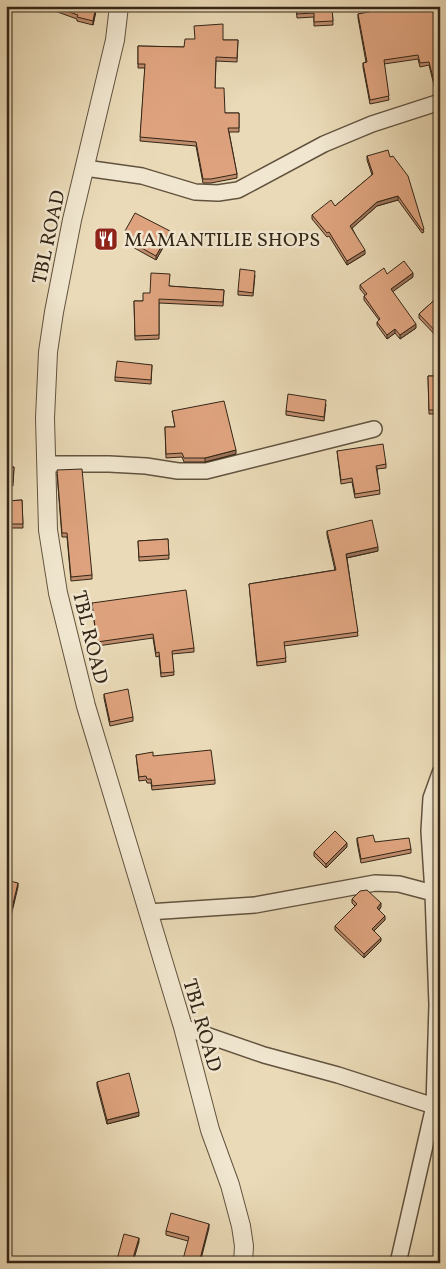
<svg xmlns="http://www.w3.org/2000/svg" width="446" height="1269" font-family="Vollkorn,serif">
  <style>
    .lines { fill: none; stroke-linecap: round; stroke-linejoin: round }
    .minor-casing { stroke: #62533f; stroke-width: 18 }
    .tertiary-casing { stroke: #62533f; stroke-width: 20 }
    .minor { stroke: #f1e7d0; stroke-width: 15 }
    .tertiary { stroke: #f1e7d0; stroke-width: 18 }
    .wall { fill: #bf8c6c; stroke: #342617 }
    .shaded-wall { fill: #9b7258; stroke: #342617 }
    .building { fill: #dea37e; stroke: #342617 }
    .labels { text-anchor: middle; stroke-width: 5; stroke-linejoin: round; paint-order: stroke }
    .street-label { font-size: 20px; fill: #342617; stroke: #f1e7d0 }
    .poi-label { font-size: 20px; fill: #342617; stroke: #f1e7d0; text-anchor: start }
  </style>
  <rect width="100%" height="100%" fill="#eadab7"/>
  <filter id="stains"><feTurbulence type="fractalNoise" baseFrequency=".004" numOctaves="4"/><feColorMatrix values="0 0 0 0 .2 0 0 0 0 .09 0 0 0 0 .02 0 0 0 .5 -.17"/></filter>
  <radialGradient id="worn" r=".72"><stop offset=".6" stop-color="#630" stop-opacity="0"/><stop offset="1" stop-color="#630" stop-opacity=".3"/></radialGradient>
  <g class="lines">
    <g class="minor-casing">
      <path id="minor" d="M85 168 142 176 195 192 218 193 238 190 324 144 372 124 440 102
        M46 464H109L146 466 178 471H206L374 429
        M148 912 255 905 375 883 399 884 433 893
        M183 1027 264 1055 338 1075 440 1108
        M398 1263 434 1106 437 1005 433 893 429 831 431 798 440 773"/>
    </g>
    <g class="tertiary-casing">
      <path id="tertiary" d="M119 6 115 40 72 220 54 312 48 352 45 418 48 530 58 593 86 706 183 1027 210 1130 230 1185 241 1226 244 1246 243 1263"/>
    </g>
    <use href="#minor" class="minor"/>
    <use href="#tertiary" class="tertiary"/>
  </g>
  <path class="wall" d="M41 6H97L93 25 77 21V19Z
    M296 6H332L333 25 314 26V17L297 18Z
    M440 6V93H436L429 65 420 67 418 59 384 64 389 100 370 104 363 67V63L366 62 358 18V14Z
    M223 40H238L237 62 216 61 215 88 225 113H239V132H229L237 174V178L211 183H203L196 146 140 141 145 68H138V46L184 47Z
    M367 156 390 157 424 232 422 233 398 200 377 206 352 228 365 254 347 265 329 236 327 237 312 219V215L335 206 372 175 367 160Z
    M125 231 170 235 156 260 129 245V241L130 238 125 235Z
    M387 274 413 277 392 291 416 328 400 339 395 333 387 339 377 325V322L379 320 364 300V296L365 295 360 289V285Z
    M255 275 253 296 238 295V291Z
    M169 286 224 290 223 306 159 303V339L135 340 134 301H143L150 293Z
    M440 295V340L419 318V314Z
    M152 365 151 384 115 381V377Z
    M428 376H440V414H429Z
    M326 404 324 421 286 415V411Z
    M172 411 236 454 205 462H184L182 457 166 458 165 427H175Z
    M337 451 386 464V468L377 469 380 494 355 498 352 482 341 484Z
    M6 467H14L13 486 6 485Z
    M57 474 92 575V579L71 581 67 537H62Z
    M22 500 23 528H6V501Z
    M327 531 378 551 347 558 358 636 284 646 286 662 257 666 249 584 335 570 327 535Z
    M168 539 169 559 139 561 138 541Z
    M92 603 194 648V652L172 654 174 675 161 677 159 656 156 657 153 638 97 646Z
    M104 694 133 717V721L110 726 104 698Z
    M136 755 153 756 215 780V784L152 790 151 783H147L146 780 139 781Z
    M357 838 375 842 411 849V853L361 863 357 842Z
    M347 847 326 868 314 856V852Z
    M352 899 381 907 379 910 385 920 374 931 381 941 364 958 335 930V926L355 906 352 903Z
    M97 1082 139 1116 107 1124 97 1086Z
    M209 1228 188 1241 166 1235V1231Z"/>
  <path class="shaded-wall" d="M96 6H97L93 25V21Z
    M398 196V200L377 206 350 230V226L377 202Z
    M170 231V235L156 260V256Z
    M365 250V254L347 265V261Z
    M413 273V277L391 293V289Z
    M416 324V328L400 339V335Z
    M395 329V333L387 339V335Z
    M236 450V454L205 462V458Z
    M378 547V551L346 558V554Z
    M347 843V847L326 868V864Z
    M18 883V887L7 933V929Z
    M381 903V907L377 912V908Z
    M385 916V920L372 933V929Z
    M381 938V941L364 958V954Z
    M139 1112V1116L107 1124V1120Z
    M209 1224V1228L200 1263H199Z
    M139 1238V1242L133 1262V1258Z"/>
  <path class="building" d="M52 6H96L93 21 77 17 78 15Z
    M296 6H332L333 21 314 22V13L297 14Z
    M400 6H440V89H436L429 62 420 63 418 55 384 60 389 96 370 100 363 63 367 62 358 14Z
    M223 24V40H238L237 58 216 57 215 88H224L225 113H239V128H228L237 174 211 179H203L196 142 140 137 145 64H138V46L184 47 185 39H195L194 26Z
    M388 150 390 157 393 156 408 176 424 229 422 230 398 196 377 202 350 226 365 250 347 261 329 232 327 233 312 215 331 200 335 206 373 174 367 156Z
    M135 213 170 231 156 256 129 241 132 235 125 231Z
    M404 261 413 273 391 289 416 324 400 335 395 329 387 335 377 322 380 319 364 296 367 294 360 285 384 268 387 274Z
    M240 269 255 271 253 293 238 291Z
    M151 273 170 274 169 286 224 290 223 302 159 299V335L135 336 134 301H143V293H150Z
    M440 295V336L419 314Z
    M117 361 152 365 151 380 115 377Z
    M428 376H440V410H429Z
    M288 394 326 400 324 417 286 411Z
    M224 401 236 450 205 458H184L182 453 166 454 165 427H175L172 411Z
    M383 444 386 464 376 466 380 490 355 494 352 478 341 480 337 451Z
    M6 467H14L13 482 6 481Z
    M82 469 92 575 71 577 67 533H62L57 470Z
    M22 500 23 524H6V501Z
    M372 520 378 547 346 554 358 632 284 642 286 658 257 662 249 584 336 570 327 531Z
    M168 539 169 555 139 557 138 541Z
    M186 590 194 648 172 651 174 672 161 673 159 652 156 653 153 634 97 642 92 603Z
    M128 689 133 717 110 722 104 694Z
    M211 750 215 780 152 786 151 779H147L146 776 139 777 136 755 153 752V756Z
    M335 831 347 843 326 864 314 852Z
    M373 835 375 842 409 838 411 849 361 859 357 838Z
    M6 880 18 883 7 929H6Z
    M367 890 381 903 377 908 385 916 372 929 381 938 364 954 335 926 357 904 352 899 360 891Z
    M129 1073 139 1112 107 1120 97 1082Z
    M171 1213 209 1224 199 1263H182L189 1237 166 1231Z
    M124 1234 139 1238 133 1258 149 1263H116Z"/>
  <defs>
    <g id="restaurant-square" transform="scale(1.25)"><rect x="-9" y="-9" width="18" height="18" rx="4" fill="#8f2418" stroke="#f1e7d0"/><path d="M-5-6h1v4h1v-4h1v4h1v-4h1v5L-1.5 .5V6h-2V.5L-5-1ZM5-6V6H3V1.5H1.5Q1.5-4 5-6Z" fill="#fff"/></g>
  </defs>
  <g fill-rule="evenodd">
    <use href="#restaurant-square" x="106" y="239"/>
  </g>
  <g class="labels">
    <g class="street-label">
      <text transform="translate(48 237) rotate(-78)" y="7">TBL ROAD</text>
      <text transform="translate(91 637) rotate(76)" y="7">TBL ROAD</text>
      <text transform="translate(203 1025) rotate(74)" y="7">TBL ROAD</text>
    </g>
    <g class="poi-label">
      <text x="124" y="246">MAMANTILIE SHOPS</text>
    </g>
  </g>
  <rect width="446" height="1269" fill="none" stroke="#eadab7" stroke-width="25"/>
  <rect x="8" y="8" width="431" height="1254" fill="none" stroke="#342617" stroke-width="2.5"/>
  <rect x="12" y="12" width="421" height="1244" fill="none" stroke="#342617"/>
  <rect width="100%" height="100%" filter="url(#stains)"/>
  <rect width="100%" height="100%" fill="url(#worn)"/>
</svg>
